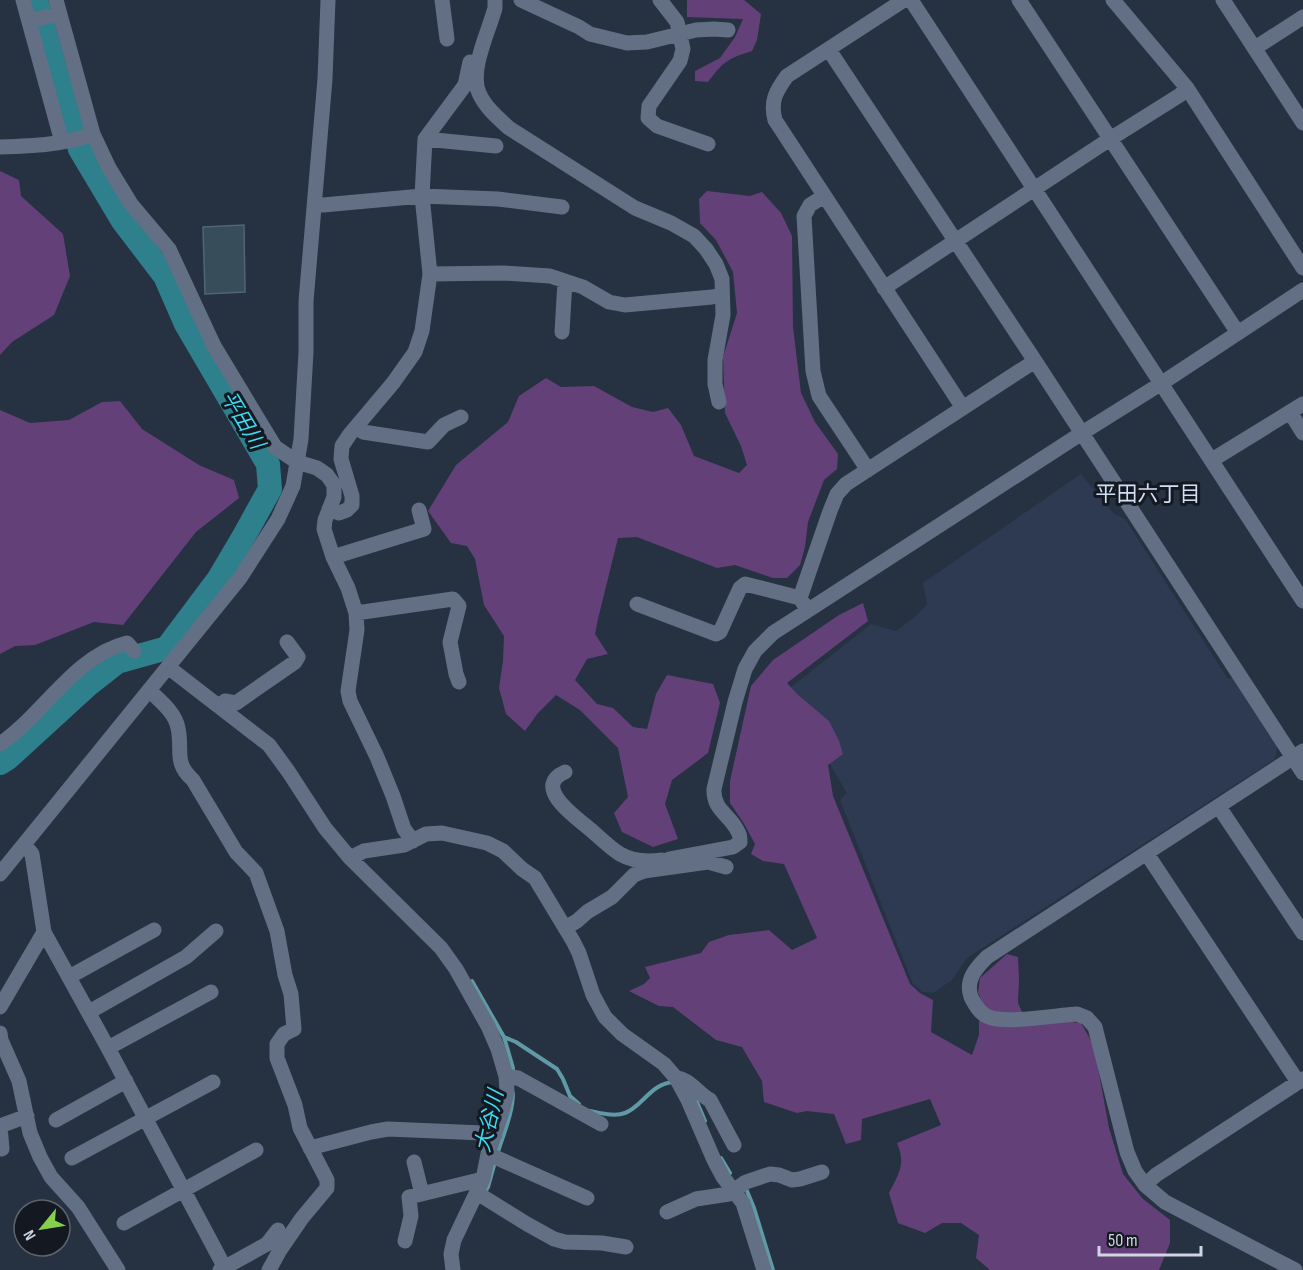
<svg xmlns="http://www.w3.org/2000/svg" width="1303" height="1270" font-family="'Sofia Sans Condensed','Noto Sans JP',sans-serif">
  <style>
    .built { fill: #2d3a52 }
    .green { fill: #634178 }
    .lines { fill: none; stroke-linecap: round; stroke-linejoin: round }
    .stream { stroke: #5f9aa6; stroke-width: 4 }
    .river { stroke: #2f808d; stroke-width: 24 }
    .building { fill: #374d5a; stroke: #4f6674; stroke-width: 1.5 }
    .minor { stroke: #636f84; stroke-width: 15 }
    .labels { text-anchor: middle; stroke-width: 6; stroke-linejoin: round; paint-order: stroke }
    .water-label { font-size: 21px; font-style: italic; fill: #3ddbf2; stroke: #141820 }
    .neighbourhood-label { font-size: 21px; fill: #d1dff6; stroke: #141820 }
  </style>
  <rect width="100%" height="100%" fill="#263142"/>
  <path class="built" d="M1081 474 1114 514 1125 519 1228 679 1234 677 1277 746 1275 759 967 958 952 980 933 993 922 992 913 984 840 800 847 793 786 691 871 624 896 631 916 616 927 604 923 583Z"/>
  <path class="green" d="M687 0H744L761 14 757 40 752 51C727 59 724 61 708 82L695 81V71L720 58 735 37 743 19 687 17Z
    M0 171 19 180 21 196 63 234 70 276 54 315 12 342 0 355Z
    M707 191 750 196 762 192 781 213 792 236 793 327 801 393 815 422 838 454 837 469 824 480 808 522 805 547 800 565 787 578H773L735 565 717 568 637 537 618 538 598 619 595 634 608 654 587 659 575 680 597 704 613 708 633 727 647 729 656 694 667 675 713 684 720 703 708 753 672 780 665 804 678 839 653 847 622 832 614 813 628 797 618 748 580 710 556 695 538 713 525 731 506 714 499 688 503 661 504 636 484 605 475 559 467 546 451 543 428 511 456 465 508 422 519 396 546 378 561 387 594 386 632 407 653 412 668 408 681 425 694 456 739 473 747 465 741 446 725 413 723 357 737 313 733 272 716 240 700 223 699 199Z
    M120 401 142 429 199 465 234 480 239 498 196 532 123 625 94 622 35 645 15 646 0 654V410L30 423 69 420 102 402Z
    M863 603 868 621 787 683 797 694 829 721 839 741 843 754 828 765 833 796 910 984 920 993 933 1000 931 1032 972 1055 979 1035V1021L983 1005 978 992 980 978 1007 954 1018 957 1019 979 1018 1003 1027 1023 1063 1021 1081 1023 1094 1046 1109 1128 1123 1174 1143 1199 1170 1220V1243L1159 1270H990L976 1258 979 1235 961 1223H942L925 1233 898 1223 889 1193C899 1173 906 1164 897 1143L941 1125 930 1099 862 1119 861 1140 846 1144 834 1114 807 1111 797 1113 764 1102 762 1081 742 1047 716 1040 673 1007 659 1006 629 991 644 984 650 978 645 967 701 953 709 942 729 935 769 930 792 950 817 938 784 864 763 861 751 854 755 844 743 822 730 803V781L751 686 773 660 839 615Z"/>
  <g class="lines">
    <path class="stream" d="M472 981 504 1037 513 1068V1073
      M504 1037 516 1042 557 1069 563 1079 570 1096 579 1104
      M697 1102 705 1121
      M590 1111C601 1113 614 1117 625 1113 642 1107 651 1083 674 1082
      M497 1155C503 1135 513 1113 513 1093
      M721 1158 730 1173
      M747 1191 754 1208 773 1270
      M484 1194 488 1187 495 1162"/>
    <path class="river" d="M0 763 8 758 89 684 117 662 167 648 218 580 244 536 270 489 268 464 186 324 165 276 123 221 80 149 65 104 36 0"/>
  </g>
  <path class="building" d="M244 225 245 292 205 294 203 227Z"/>
  <g class="lines">
    <path class="minor" d="M23 0 62 142
      M56 0 93 134 109 168 131 204 169 249 214 346 275 447 297 462 317 468 327 475 334 485V497L325 520 324 529 333 557 348 588 356 613 357 630 348 691 350 701 377 757 393 796 404 829 413 841
      M442 0 447 39
      M495 0V8C489 31 469 70 479 93 485 107 498 118 509 128L635 208 671 223 694 236 706 249 716 264 722 279 723 315 715 360V384L719 402
      M521 0 579 27 590 34 627 43 647 42 696 30 714 29 728 30
      M660 0 677 22 683 49 680 61 649 106 648 118 657 126 708 144
      M904 0 787 76C776 91 770 101 775 120L963 408
      M911 0 1303 601
      M1019 0 1238 333
      M1113 0 1187 88 1303 268
      M1223 0 1303 123
      M29 21 59 14
      M1255 48 1303 17
      M829 50 1035 361 1303 773
      M425 139 496 146
      M0 147C32 146 63 145 93 134
      M824 196 810 205 804 216 813 371 819 396 868 470
      M315 204 323 205 422 196 425 139 465 85 470 62
      M430 274 504 273 550 276 583 287 609 302 625 305 712 297 722 295
      M884 288 1110 139 1180 95 1187 88
      M562 332 565 281
      M1290 412 1303 433
      M356 427 363 432 428 442 444 425 461 417
      M1212 460 1303 404
      M329 509 339 513 347 510 352 505V496L341 459 342 446 350 434 393 383 415 352 422 331 430 274 422 196 498 199 562 207
      M333 557 424 529 419 510
      M800 598 830 511 837 494 846 484 1035 361
      M637 604 716 634 720 632 740 588 745 584 800 598 805 606
      M356 613 453 599 459 606 450 642 456 674 459 682
      M168 667 269 745 288 771 325 828 350 858 441 948 456 969 488 1026 498 1049 506 1076 507 1092 502 1112 488 1154 483 1179 454 1240 451 1254 453 1270
      M149 690C160 701 175 712 178 728 183 751 173 762 193 780L236 852 256 873 277 931 285 975 291 994 294 1029 284 1034 277 1044V1058L295 1105 300 1128 327 1180V1188L302 1218 280 1250 269 1270
      M218 706 225 701 236 703 295 662 298 657 287 642
      M0 744C44 714 74 656 127 643L134 651
      M565 772C531 787 577 818 591 830 600 838 610 848 620 854 632 861 648 862 662 860
      M1219 807 1303 933
      M24 844 32 854 44 932 108 1048 226 1270
      M1147 854 1298 1082
      M350 858 364 851 404 845 426 834 442 833 487 843 503 851 522 869 535 878 573 941 579 953 593 995 605 1017 622 1034 664 1064 676 1078 688 1100 714 1160 723 1177 743 1203 764 1270
      M669 859 733 847 740 842C740 839 740 834 738 832 731 815 713 811 714 789L735 702 745 669 755 651 773 633 1082 433 1162 383 1303 290
      M0 874 240 578 278 519 293 486 301 439 306 352V301L325 79 328 0
      M565 928 577 921 587 912 612 897 634 875 644 871 708 862 726 867
      M69 977 154 930
      M0 1007 44 932
      M89 1012 186 957 216 931
      M0 1033 1 1040 19 1081 30 1133 40 1157 51 1177 78 1207 118 1270
      M108 1048 211 992
      M506 1076 518 1078 601 1124
      M676 1078C690 1079 698 1094 710 1100L734 1145
      M56 1120 126 1081
      M310 1148 371 1132 388 1129 483 1133 495 1135
      M2 1149 0 1126 27 1116
      M488 1154 587 1198
      M72 1158 213 1082
      M414 1162 422 1194
      M1145 1185 1156 1175 1303 1079
      M477 1193 527 1224 554 1239 565 1242 602 1243 626 1247
      M667 1212 696 1199 729 1194 746 1182 770 1174 779 1175 792 1180 800 1179 822 1172
      M124 1223 256 1150
      M405 1241 411 1216 409 1197 483 1179
      M220 1270 267 1244 278 1230
      M1295 1270 1165 1202 1145 1185 1135 1171 1127 1152 1095 1027 1087 1018 1077 1014C1057 1015 1006 1024 989 1017 980 1014 975 1005 971 997 965 980 976 968 987 957L1303 751"/>
  </g>
  <g class="labels">
    <g class="water-label">
      <text transform="translate(243 420) rotate(59)" y="7">平田川</text>
      <text transform="translate(489 1121) rotate(-77)" y="7">大谷川</text>
    </g>
    <g class="neighbourhood-label">
      <text x="1148" y="501">平田六丁目</text>
    </g>
  </g>
  <g transform="translate(42 1228) rotate(240)"><circle r="28" fill="#141820" stroke="#5f646e" stroke-width="1.5"/>
  <path d="M0-4.5L10 22L0 15L-10 22Z" fill="#85cf4c"/>
  <text y="-9" font-size="16" font-weight="bold" text-anchor="middle" fill="#cfd6e2">N</text>
  </g>
  <path d="M1099 1246v9h102v-9" fill="none" stroke="#cfd6e2" stroke-width="3"/>
  <text x="1108" y="1246" font-size="18" fill="#cfd6e2" stroke="#141820" stroke-width="4.5" paint-order="stroke">50 m</text>
</svg>
